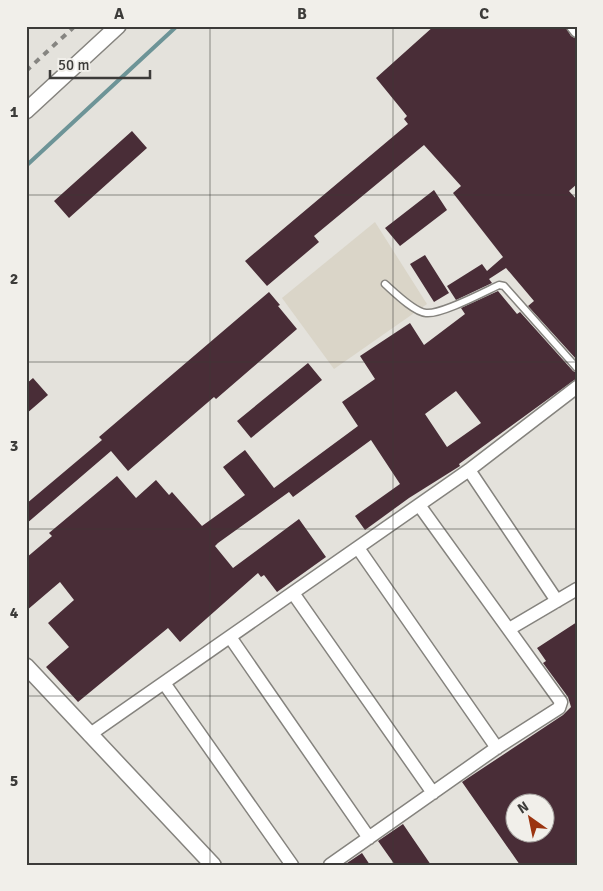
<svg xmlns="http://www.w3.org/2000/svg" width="603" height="891" font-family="Signika,sans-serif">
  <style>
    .built { fill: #dad5c8 }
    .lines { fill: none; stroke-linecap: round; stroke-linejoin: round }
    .stream { stroke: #6d9497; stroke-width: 4 }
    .building { fill: #492d37; fill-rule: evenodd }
    .service-casing { stroke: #85837e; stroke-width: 9 }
    .minor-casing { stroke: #85837e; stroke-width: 15 }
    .tertiary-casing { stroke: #85837e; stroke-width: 18 }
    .service { stroke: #fff; stroke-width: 6 }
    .minor { stroke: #fff; stroke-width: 12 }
    .tertiary { stroke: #fff; stroke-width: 15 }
    .rail { stroke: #868581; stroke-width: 4; stroke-dasharray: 6 6; stroke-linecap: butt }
    .grid { fill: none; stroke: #3c3b39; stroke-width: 1; stroke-opacity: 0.55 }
    .neatline { fill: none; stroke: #3c3b39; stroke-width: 2 }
    .grid-label { font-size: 16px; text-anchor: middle; font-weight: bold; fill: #3c3b39 }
  </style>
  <rect width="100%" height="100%" fill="#e4e2dc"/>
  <path class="built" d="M375 222 427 304 334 369 282 298Z"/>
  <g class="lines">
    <path class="stream" d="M26 166 177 26"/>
  </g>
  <path class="building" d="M434 26H565L571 36 577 39V184L569 191 577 200V360L528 306 534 301 506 268 489 279 492 283 456 300 447 286 482 264 487 271 503 257 453 193 461 186 424 145 314 236 319 242 267 286 245 261 408 124 404 119 407 116 376 78Z
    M132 131 147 148 69 218 54 201Z
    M434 190 447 210 400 246 385 228Z
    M425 255 449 293 434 302 410 264Z
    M498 291 517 314 520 312 573 371 577 373V378L459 464 460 466 409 498 365 530 355 516 400 484 371 440 293 497 289 492 218 543 215 546 233 568 299 519 326 557 277 592 264 575 261 577 258 573 180 642 168 628 78 702 46 667 69 647 48 623 74 600 60 582 26 611V558L52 536 49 533 117 476 136 498 156 480 169 495 172 492 202 526 245 495 223 467 245 450 274 488 358 426 342 402 375 379 360 356 410 323 424 345 465 314 461 308ZM456 391 481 423 447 447 425 414Z
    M269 292 280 305 278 306 297 329 216 399 214 397 128 471 111 451 26 524V504L102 440 99 437Z
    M308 363 322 380 251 438 237 421Z
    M33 378 48 395 26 414V384Z
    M577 622V865H520L462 782 563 715 571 707 568 697 543 663 546 661 537 648ZM516 804H546V834H516Z
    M403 824 431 865H395L378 841Z
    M362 853 370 865H344Z"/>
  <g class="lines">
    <g class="service-casing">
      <path id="service" d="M385 284C394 292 414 312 426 313 441 315 484 292 499 285L504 286 577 368"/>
    </g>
    <g class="minor-casing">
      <path id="minor" d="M573 26 577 31
        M469 470 557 601
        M358 548 497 748
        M293 593 433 793
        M509 629 577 589
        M230 637 369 838
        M164 683 292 865
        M89 735 469 470 577 387
        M330 865 495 749 559 708 561 702 419 505"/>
    </g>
    <g class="tertiary-casing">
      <path id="tertiary" d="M26 111 118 26
        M26 666 213 865"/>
    </g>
    <use href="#service" class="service"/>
    <use href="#minor" class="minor"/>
    <use href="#tertiary" class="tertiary"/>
    <path class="rail" d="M26 71 75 26"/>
  </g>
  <path class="grid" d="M210 26V865M393 26V865M26 195H577M26 362H577M26 529H577M26 696H577"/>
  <rect width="603" height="891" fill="none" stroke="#f1efea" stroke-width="55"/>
  <g transform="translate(530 818) rotate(327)"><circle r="24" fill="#f1efea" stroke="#a9a7a3"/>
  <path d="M0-4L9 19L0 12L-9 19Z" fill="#9b3410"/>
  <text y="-8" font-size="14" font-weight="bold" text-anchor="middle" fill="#3c3b39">N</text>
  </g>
  <path d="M50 70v8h100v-8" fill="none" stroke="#3c3b39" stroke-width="2.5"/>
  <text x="58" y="70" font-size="15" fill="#3c3b39" stroke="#f1efea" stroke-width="4" paint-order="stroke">50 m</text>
  <rect x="28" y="28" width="548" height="836" class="neatline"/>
  <g class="grid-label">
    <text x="119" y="19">A</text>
    <text x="302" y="19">B</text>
    <text x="484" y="19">C</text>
    <text x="14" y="117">1</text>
    <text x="14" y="284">2</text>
    <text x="14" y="451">3</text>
    <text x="14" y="618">4</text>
    <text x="14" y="786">5</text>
  </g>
</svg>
